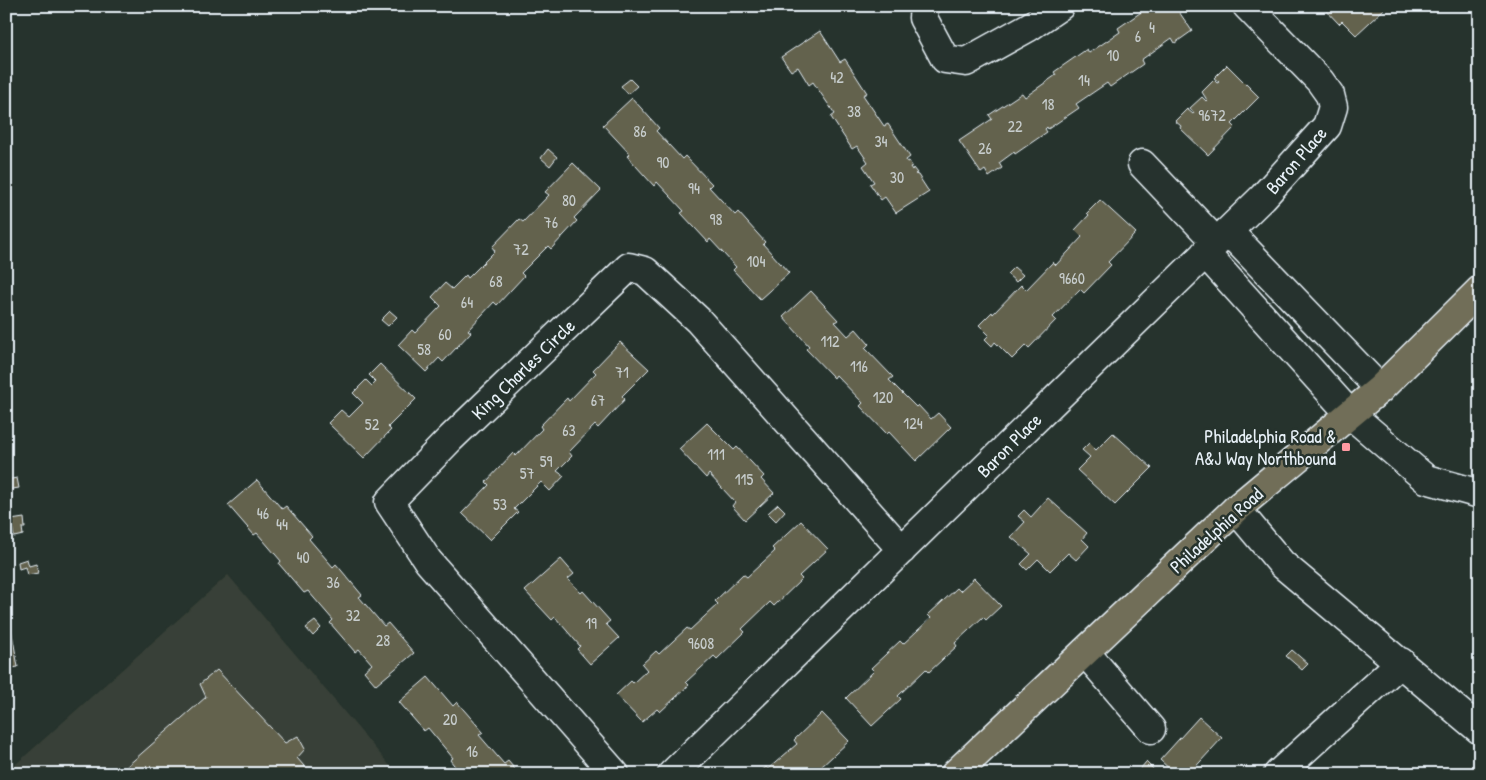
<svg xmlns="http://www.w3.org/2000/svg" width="1486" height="780" font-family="'Patrick Hand',sans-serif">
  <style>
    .built { fill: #384137 }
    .building { fill: #63624d; stroke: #e8f1f8 }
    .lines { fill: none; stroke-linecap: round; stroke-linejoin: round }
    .minor-casing { stroke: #e8f1f8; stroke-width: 31 }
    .major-casing { stroke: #e8f1f8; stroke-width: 31 }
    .minor { stroke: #26332d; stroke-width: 28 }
    .major { stroke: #716e59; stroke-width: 28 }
    .poi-dot { fill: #ff9aa2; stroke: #26332d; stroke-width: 2 }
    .labels { text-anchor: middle; stroke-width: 5; stroke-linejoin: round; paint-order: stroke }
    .number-label { font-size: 16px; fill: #c7cdcd }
    .street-label { font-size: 19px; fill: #e8f1f8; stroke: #26332d }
    .poi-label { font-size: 19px; fill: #e8f1f8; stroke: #26332d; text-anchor: end }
  </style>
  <rect width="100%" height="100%" fill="#26332d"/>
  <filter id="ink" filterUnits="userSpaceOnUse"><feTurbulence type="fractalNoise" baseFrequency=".02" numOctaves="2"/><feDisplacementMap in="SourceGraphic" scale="10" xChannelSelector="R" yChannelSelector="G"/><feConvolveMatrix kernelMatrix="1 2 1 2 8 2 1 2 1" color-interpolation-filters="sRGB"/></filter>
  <g filter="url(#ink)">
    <path class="built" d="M228 575 397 774H6V773Z"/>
    <path class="building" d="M1150 6 1153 10 1158 6H1175L1192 31 1175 43 1172 38 1141 60 1143 64 1110 87 1107 83 1076 104 1079 108 1048 129 1047 127 1045 129 1047 132 1015 154 1014 152 999 163 1002 168 989 177 985 170 981 173 959 141 992 119 989 115 1022 93 1025 97 1056 75 1054 72 1087 49 1089 53 1120 32 1118 28Z
      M1322 6H1382L1384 9 1356 35 1342 21 1339 24Z
      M820 31 840 62 845 59 867 93 863 95 884 126 888 124 910 157 906 160 907 162 909 161 912 166 910 167 912 170 913 168 917 173 915 174 918 175 929 192 896 213 885 197 881 200 870 184 874 182 863 166 868 162 857 146 852 149 831 117 835 114 813 82 809 85 798 67 791 71 781 57Z
      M1227 65 1259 97 1232 124 1235 127 1208 155 1180 128 1181 126 1175 121 1187 109 1193 114 1194 113 1190 108 1202 97 1206 101 1207 100 1202 92 1214 80 1217 83 1219 82 1214 78Z
      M630 79 637 86 628 94 621 86Z
      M632 98 659 128 656 131 682 159 685 156 712 184 709 187 735 215 738 212 765 242 763 244 789 273 760 299 733 270 736 267 710 239 708 242 681 213 684 211 657 182 654 186 627 156 630 154 603 125Z
      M548 149 557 157 550 166 541 158Z
      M573 163 601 190 574 218 577 221 551 249 548 246 521 273 524 276 497 305 494 302 468 330 471 332 443 362 439 358 426 372 398 345 412 330 415 333 441 306 432 297 445 283 452 289 466 275 468 278 495 251 492 247 519 219 523 222 549 195 545 192Z
      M1100 200 1136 233 1108 262 1111 265 1084 293 1080 289 1053 317 1056 320 1029 348 1026 345 1012 359 995 342 992 346 985 339 989 335 979 325 992 312 993 314 1021 285 1026 290 1053 262 1056 265 1082 237 1075 230 1089 215 1087 213Z
      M1014 267 1023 275 1016 282 1007 274Z
      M811 291 838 320 835 322 848 336 856 329 869 344 865 348 893 377 889 380 916 407 918 405 931 419 938 413 951 427 916 461 889 432 887 434 860 406 863 403 836 375 834 378 806 349 809 346 783 317Z
      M390 311 397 317 388 326 381 320Z
      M620 342 649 369 622 396 625 399 598 428 595 425 569 452 572 456 557 471 564 476 550 491 541 482 514 509 518 512 490 540 462 513 489 485 486 482 513 453 516 456 542 429 540 426 567 398 569 401 596 373 593 370Z
      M380 364 416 399 388 427 391 430 364 458 328 423 341 410 349 417 363 403 353 393 366 380 372 386 376 382 369 375Z
      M707 423 734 450 737 447 764 476 761 479 774 493 745 520 732 506 735 502 709 474 706 478 679 449Z
      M1113 433 1152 468 1115 505 1077 470 1090 457 1082 450 1089 443 1096 450Z
      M17 478 19 488 6 490V480Z
      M257 480 282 509 286 506 312 536 309 539 333 567 336 564 362 595 359 597 384 626 388 623 414 653 376 685 364 671 372 664 359 649 355 652 330 623 333 620 308 591 304 593 279 564 281 561 257 533 254 535 228 505Z
      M1048 498 1087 533 1082 539 1089 546 1076 560 1068 553 1050 571 1038 559 1027 570 1021 564 1031 554 1011 537 1025 522 1018 516 1024 510 1031 517Z
      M778 504 785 511 776 521 768 513Z
      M24 518 25 528H22L23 535 14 537 11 520Z
      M801 521 828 549 799 576 802 579 774 606 770 602 742 629 745 632 717 659 714 656 686 682 689 685 660 712 657 709 642 722 616 695 631 681 633 683 647 670 642 664 656 651 659 654 687 628 690 630 718 604 715 601 743 574 747 577 775 551 772 548Z
      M27 559 29 566 36 564 38 573 27 575 25 567 19 569 18 562Z
      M561 559 574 574 568 579 581 593 583 591 610 621 606 624 619 638 590 664 577 649 580 646 555 617 552 620 525 591Z
      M974 578 1001 606 986 620 983 617 955 643 957 646 929 672 926 669 898 696 901 699 872 726 846 698 874 671 871 668 900 641 903 644 931 618 928 615 957 588 960 591Z
      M315 621 321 628 313 636 306 628Z
      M6 625 7 629 11 628 18 667 6 669Z
      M1292 650 1308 664 1302 670 1286 656Z
      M217 670 285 743 298 736 305 749 297 758 311 774H118L206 697 200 684Z
      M428 677 453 706 457 702 483 732 479 735 504 764 508 761 519 774H461L450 760 453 758 428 728 424 731 399 702Z
      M822 713 849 741 820 768 824 771 821 774H758L766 767 768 769 797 744 794 740Z
      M1199 717 1222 738 1189 774H1175L1160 760Z
      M1146 762 1158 774H1136Z"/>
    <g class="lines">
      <g class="minor-casing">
        <path id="minor" d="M924 6 923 18 945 59 966 62 1029 27 1060 6
          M1142 164 1216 242
          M1228 231 1380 389
          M1205 253 1350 414 1426 479 1480 494
          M1236 509 1282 564 1480 730
          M1085 652 1151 729
          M615 774 428 561 389 502 450 439 629 267 645 271 698 320 902 550
          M672 774 1263 197 1327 126 1333 107 1330 95 1320 81 1247 6
          M1278 774 1401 662"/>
      </g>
      <g class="major-casing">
        <path id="major" d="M955 774 1236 509 1380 389 1480 290"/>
      </g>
      <use href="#minor" class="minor"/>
      <use href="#major" class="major"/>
    </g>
  </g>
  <rect class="poi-dot" x="1341" y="442" width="10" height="10" rx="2.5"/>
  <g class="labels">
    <g class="number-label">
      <text x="1152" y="33">4</text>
      <text x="1138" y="42">6</text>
      <text x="1113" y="61">10</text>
      <text x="837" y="83">42</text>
      <text x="1084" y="86">14</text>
      <text x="1048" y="110">18</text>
      <text x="854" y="117">38</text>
      <text x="1212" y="121">9672</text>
      <text x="1015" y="132">22</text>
      <text x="640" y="137">86</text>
      <text x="881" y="147">34</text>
      <text x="985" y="154">26</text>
      <text x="663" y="168">90</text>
      <text x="897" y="183">30</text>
      <text x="694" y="194">94</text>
      <text x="569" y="206">80</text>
      <text x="716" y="225">98</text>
      <text x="551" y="228">76</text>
      <text x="521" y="255">72</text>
      <text x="756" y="267">104</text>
      <text x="1072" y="284">9660</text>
      <text x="496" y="287">68</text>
      <text x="467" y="308">64</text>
      <text x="445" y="340">60</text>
      <text x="830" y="347">112</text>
      <text x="424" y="355">58</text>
      <text x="859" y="372">116</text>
      <text x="622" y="378">71</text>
      <text x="883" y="403">120</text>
      <text x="598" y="406">67</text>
      <text x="913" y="429">124</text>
      <text x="372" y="430">52</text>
      <text x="569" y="436">63</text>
      <text x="716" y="460">111</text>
      <text x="546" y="467">59</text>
      <text x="527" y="479">57</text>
      <text x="744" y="485">115</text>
      <text x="500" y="510">53</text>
      <text x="263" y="519">46</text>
      <text x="282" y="530">44</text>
      <text x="303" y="563">40</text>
      <text x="333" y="588">36</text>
      <text x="353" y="621">32</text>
      <text x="591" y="629">19</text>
      <text x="383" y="646">28</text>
      <text x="701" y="649">9608</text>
      <text x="450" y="725">20</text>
      <text x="472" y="757">16</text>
    </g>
    <g class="street-label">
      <text transform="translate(1296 160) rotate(-49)" y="7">Baron Place</text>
      <text transform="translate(523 369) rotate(-44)" y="7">King Charles Circle</text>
      <text transform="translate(1009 445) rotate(-45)" y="7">Baron Place</text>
      <text transform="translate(1216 530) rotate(-42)" y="7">Philadelphia Road</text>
    </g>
    <g class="poi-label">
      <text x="1336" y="443">Philadelphia Road &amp;<tspan x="1336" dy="22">A&amp;J Way Northbound</tspan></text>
    </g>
  </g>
  <rect width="1486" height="780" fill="none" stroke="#26332d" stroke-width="25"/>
  <rect x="12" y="12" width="1461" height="755" fill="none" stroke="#e8f1f8" stroke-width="2" filter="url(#ink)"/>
</svg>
